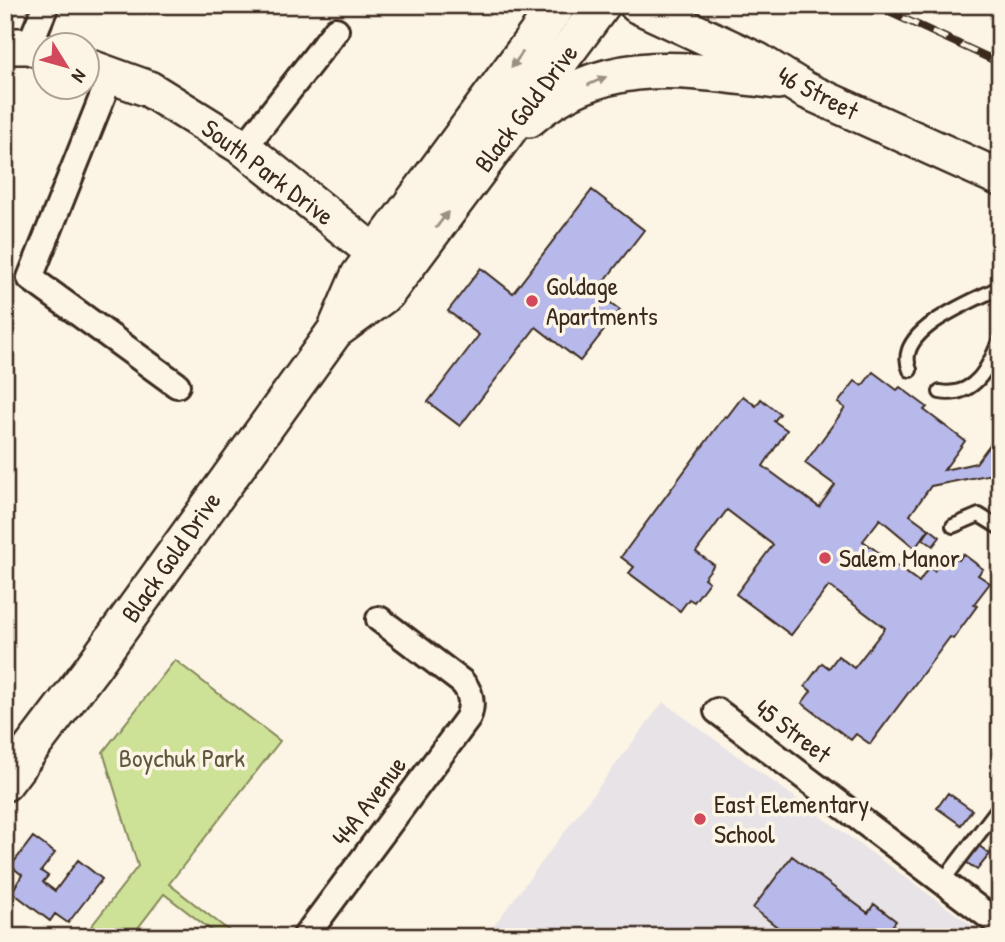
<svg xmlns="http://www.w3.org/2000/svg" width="1005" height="942" font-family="'Patrick Hand',sans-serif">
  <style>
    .built { fill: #e8e3e7 }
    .green { fill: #cee297; stroke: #84865a; stroke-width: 2 }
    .building { fill: #b8b9eb; stroke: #3b2a1e; stroke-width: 2 }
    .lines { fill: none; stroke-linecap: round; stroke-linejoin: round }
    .lane-casing { stroke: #3b2a1e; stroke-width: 18 }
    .street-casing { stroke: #3b2a1e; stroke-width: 30 }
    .secondary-casing { stroke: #3b2a1e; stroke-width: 40 }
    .lane { stroke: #fcf5e5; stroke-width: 12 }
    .street { stroke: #fcf5e5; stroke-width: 24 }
    .secondary { stroke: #fcf5e5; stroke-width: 35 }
    .rail-casing { stroke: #3b2a1e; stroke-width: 8 }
    .rail { stroke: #fcf5e5; stroke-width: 5; stroke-dasharray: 16; stroke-linecap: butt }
    .oneway { fill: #9c9082 }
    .poi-dot { fill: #d1495b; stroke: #fcf5e5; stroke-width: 2.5 }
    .labels { text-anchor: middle; stroke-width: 7; stroke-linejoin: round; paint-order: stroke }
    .street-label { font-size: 26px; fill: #3b2a1e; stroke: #fcf5e5 }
    .poi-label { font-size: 26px; fill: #3b2a1e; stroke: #fcf5e5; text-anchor: start }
    .park-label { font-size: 26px; fill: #60583c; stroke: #fcf5e5 }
  </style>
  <rect width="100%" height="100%" fill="#fcf5e5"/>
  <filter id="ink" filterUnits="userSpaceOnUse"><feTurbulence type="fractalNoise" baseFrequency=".0143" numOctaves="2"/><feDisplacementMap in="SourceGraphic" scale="14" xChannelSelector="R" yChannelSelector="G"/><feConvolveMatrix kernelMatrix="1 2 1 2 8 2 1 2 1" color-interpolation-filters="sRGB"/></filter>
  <g filter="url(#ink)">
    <path class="built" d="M663 702 988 937H485Z"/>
    <path class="green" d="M175 660 280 741 169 884 237 937H220L164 894 131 937H83L138 866 103 752Z"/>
    <path class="building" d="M592 190 644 230 596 292 620 310 580 361 536 327 460 426 428 402 479 335 448 311 481 268 513 293Z
      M873 372 897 390 900 387 927 407 924 410 965 441 944 470 976 463 1000 431V480L992 474 931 486 910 515 929 529 915 548 880 519 863 541 919 582 929 567 934 571 948 552 959 560 963 554 983 569 978 575 990 583 974 604 977 606 953 639 950 637 870 744 856 734 851 740 802 703 811 691 805 686 822 663 829 668 838 656 854 668 885 628 829 586 791 635 736 594 773 545 727 510 696 552 714 565 704 578 709 582 694 602 689 599 680 611 629 573 634 567 621 557 725 416 727 417 743 396 756 406 761 399 780 414 774 421 787 430 763 466 819 507 835 485 805 463 845 408 838 403 855 381 862 386Z
      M930 529 940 537 933 546 923 539Z
      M948 793 972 810 961 825 937 808Z
      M33 837 55 853 41 871 48 876 43 882 55 891 78 860 102 879 68 923 55 914 50 921 12 892 22 875 11 866Z
      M978 845 990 854 977 870 966 862Z
      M792 856 868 913 874 904 896 921 887 933 892 937H790L753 908Z"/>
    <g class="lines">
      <g class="lane-casing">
        <path id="lane" d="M910 370C892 330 975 301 1000 287
          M940 392C975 398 989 367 1000 339
          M953 526 979 515 1000 528
          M942 882 1000 806"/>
      </g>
      <g class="street-casing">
        <path id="street" d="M29 46 46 5
          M111 75 30 278 177 385
          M244 148 336 30
          M717 711 1000 925
          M305 937 468 718C473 704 472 693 462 682L379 619"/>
      </g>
      <g class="secondary-casing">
        <path id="secondary" d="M637 5 758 61 805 90 1000 178
          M5 46H29L46 52
          M88 67 149 89 244 148 392 267
          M529 119C606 53 687 70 778 81
          M335 331 387 293 602 5
          M5 783 92 668 335 331 359 275 558 5"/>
      </g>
      <use href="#lane" class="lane"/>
      <use href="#street" class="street"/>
      <use href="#secondary" class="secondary"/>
      <g class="rail-casing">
        <path id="rail" d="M874 5 1000 63"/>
      </g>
      <use href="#rail" class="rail"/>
    </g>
    <defs><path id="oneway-solid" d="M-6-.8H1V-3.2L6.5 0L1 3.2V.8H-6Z" transform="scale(1.75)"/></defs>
    <g class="oneway">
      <use href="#oneway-solid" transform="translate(517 60) rotate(126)"/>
      <use href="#oneway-solid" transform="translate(597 81) rotate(-24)"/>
      <use href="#oneway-solid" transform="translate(442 220) rotate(-53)"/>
    </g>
  </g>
  <g class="poi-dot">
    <circle cx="532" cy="301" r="7"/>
    <circle cx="825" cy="558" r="7"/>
    <circle cx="700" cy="819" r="7"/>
  </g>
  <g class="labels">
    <g class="street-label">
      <text transform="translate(818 93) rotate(27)" y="9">46 Street</text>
      <text transform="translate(526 108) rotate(-53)" y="9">Black Gold Drive</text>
      <text transform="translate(268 172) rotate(37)" y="9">South Park Drive</text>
      <text transform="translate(171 557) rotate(-55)" y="9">Black Gold Drive</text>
      <text transform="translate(793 731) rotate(37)" y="9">45 Street</text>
      <text transform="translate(369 801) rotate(-53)" y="9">44A Avenue</text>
    </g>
    <g class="poi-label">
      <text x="546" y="295">Goldage<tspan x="546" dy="30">Apartments</tspan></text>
      <text x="839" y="567">Salem Manor</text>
      <text x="714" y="813">East Elementary<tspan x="714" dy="30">School</tspan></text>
    </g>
    <g class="park-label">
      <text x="182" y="767">Boychuk Park</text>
    </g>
  </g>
  <rect width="1005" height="942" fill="none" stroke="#fcf5e5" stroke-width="28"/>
  <rect x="14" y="14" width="977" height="914" fill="none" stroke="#3b2a1e" stroke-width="2.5" filter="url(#ink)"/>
  <g transform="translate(66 66) rotate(127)"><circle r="33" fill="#fcf5e5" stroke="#afa495" stroke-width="2"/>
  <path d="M0-5L12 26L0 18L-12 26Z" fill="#d1495b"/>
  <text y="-10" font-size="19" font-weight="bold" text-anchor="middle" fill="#3b2a1e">N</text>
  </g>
</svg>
